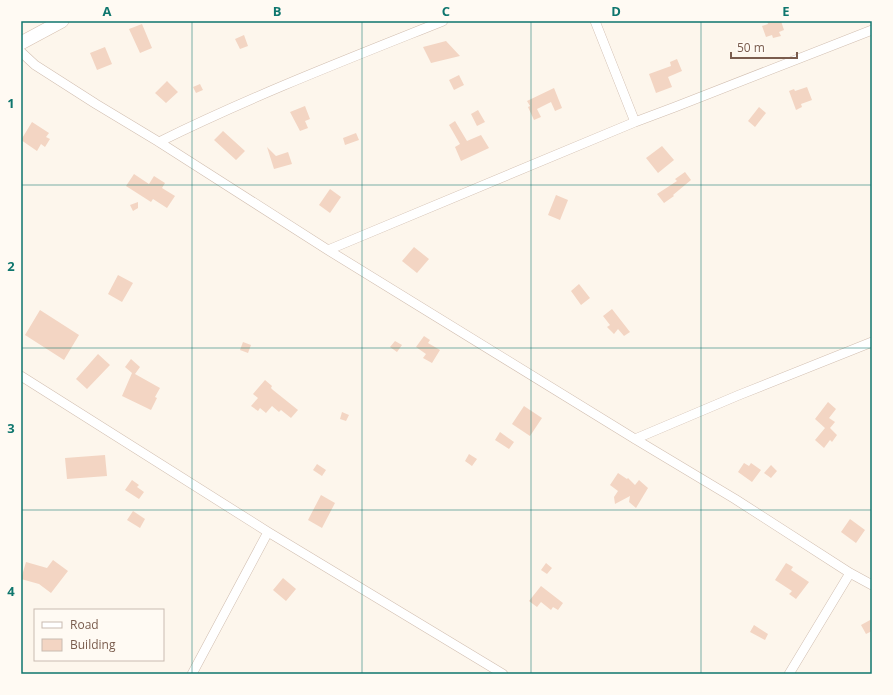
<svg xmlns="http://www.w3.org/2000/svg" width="893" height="695" font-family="'Open Sans',sans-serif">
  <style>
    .building { fill: #f3d5c3 }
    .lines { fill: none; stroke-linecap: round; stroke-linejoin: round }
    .minor-casing { stroke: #d1beb0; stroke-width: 10 }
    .secondary-casing { stroke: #d6c0b0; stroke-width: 14 }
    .minor { stroke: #fff; stroke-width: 9 }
    .secondary { stroke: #fff; stroke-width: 13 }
    .grid { fill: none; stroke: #0f766e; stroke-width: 1; stroke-opacity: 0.55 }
    .neatline { fill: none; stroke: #0f766e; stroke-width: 1.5 }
    .grid-label { font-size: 13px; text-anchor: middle; font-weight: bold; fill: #0f766e }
  </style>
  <rect width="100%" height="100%" fill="#fdf6ec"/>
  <path class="building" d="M767 21H781L784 30 779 32 781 36 773 38 772 35 766 37 762 26 768 24Z
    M142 24 152 48 140 53 129 29Z
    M244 35 248 46 240 49 235 39Z
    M446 41 460 56 431 63 423 47Z
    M105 47 112 64 97 70 90 53Z
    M677 59 682 71 668 77 672 87 656 93 649 74 671 66 670 62Z
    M459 75 464 85 454 90 449 80Z
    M167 81 178 92 166 103 155 93Z
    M200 84 203 90 196 93 193 87Z
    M807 87 812 100 801 104 802 107 796 110 789 91 794 89 795 91Z
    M554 88 562 108 555 111 551 102 537 109 541 117 534 120 528 107 530 106 527 101Z
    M305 106 310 119 305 121 308 128 300 131 290 112Z
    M759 107 766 113 755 127 748 121Z
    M478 110 485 122 477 126 471 114Z
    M455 121 467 141 481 135 489 148 461 161 455 147 460 144 449 125Z
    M32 122 49 133 46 137 50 139 45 147 41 144 37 151 21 140Z
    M223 131 245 151 236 160 214 140Z
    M356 133 359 140 345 145 343 138Z
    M662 146 674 160 658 173 646 158Z
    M267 147 276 156 288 152 292 164 274 169Z
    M685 172 691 180 673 195 674 196 664 203 657 194 677 181 675 179Z
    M134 174 149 184 154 176 165 183 162 188 175 196 167 208 153 199 151 202 126 186Z
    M330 189 341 197 330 213 319 205Z
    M556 195 568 200 560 220 548 215Z
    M138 202V208L133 211 130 205Z
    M414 247 429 259 417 273 402 261Z
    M118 275 133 283 122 302 108 294Z
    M579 284 590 298 581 305 571 291Z
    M612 309 630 332 624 336 618 329 614 334 607 327 610 325 603 316Z
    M40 310 79 335 64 360 25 335Z
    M424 336 430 340 428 343 440 350 432 363 423 358 426 354 416 347Z
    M395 341 402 345 397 352 390 347Z
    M243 342 251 345 248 353 240 350Z
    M98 354 110 365 87 389 76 379Z
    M131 359 140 367 135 374 160 388 155 397 157 398 151 410 122 396 132 373 125 367Z
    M265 380 272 386 271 388 273 390 298 410 291 418 281 410 279 412 272 406 266 413 260 408 258 411 251 406 258 398 253 394Z
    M828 402 836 409 829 418 835 422 830 428 837 435 832 442 830 440 824 448 815 440 825 428 815 419Z
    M524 406 542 418 530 436 512 424Z
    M342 412 349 415 346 421 340 419Z
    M500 432 514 442 509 449 495 440Z
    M469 454 477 459 472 466 465 461Z
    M105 455 107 476 67 479 65 458Z
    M744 463 749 466 751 463 761 470 752 482 738 472Z
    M317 464 326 470 322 476 313 470Z
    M771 465 777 471 771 478 764 473Z
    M618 473 627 479 628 478 635 485 639 480 648 488 636 508 629 502 630 496 615 504 614 497 618 491 610 485Z
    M132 480 139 485 137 487 144 492 139 499 125 490Z
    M321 495 335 503 322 528 308 520Z
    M133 511 145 519 140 528 127 520Z
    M850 519 865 530 856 543 841 532Z
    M53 560 68 571 51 593 39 584 21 579 26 562 47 568Z
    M546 563 552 568 547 574 541 570Z
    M786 563 793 567 791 570 809 582 796 599 789 594 792 591 775 580Z
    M283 578 296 589 286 601 273 590Z
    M541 586 563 603 558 610 553 607 551 610 541 602 537 607 529 601Z
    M872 619V631L866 634 861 625Z
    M754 625 768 634 765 640 750 632Z"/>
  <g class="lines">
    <g class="minor-casing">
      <path id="minor" d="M595 21 635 122
        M21 52 35 65 96 104 159 142 328 250 635 439 735 499 850 573 872 585
        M159 142C252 96 348 59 443 21
        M328 250 635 122 675 107 872 30
        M21 376 268 532 503 674
        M635 439 739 395 872 342
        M192 674 268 532
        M789 674 850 573"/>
    </g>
    <g class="secondary-casing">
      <path id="secondary" d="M21 43 62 21"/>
    </g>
    <use href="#minor" class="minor"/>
    <use href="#secondary" class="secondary"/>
  </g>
  <path class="grid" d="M192 21V674M362 21V674M531 21V674M701 21V674M21 185H872M21 348H872M21 510H872"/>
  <rect width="893" height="695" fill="none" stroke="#fffaf3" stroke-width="44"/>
  <rect x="34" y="609" width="130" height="52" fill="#fffaf3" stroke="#cabbb1"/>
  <rect x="42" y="622" width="20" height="6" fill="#ffffff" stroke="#cabbb1"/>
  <text x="70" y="629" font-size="12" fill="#7a5c4d">Road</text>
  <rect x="42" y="639" width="20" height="12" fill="#f3d5c3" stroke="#cabbb1"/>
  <text x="70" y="649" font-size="12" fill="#7a5c4d">Building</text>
  <path d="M731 52v6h66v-6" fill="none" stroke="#7a5c4d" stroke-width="2"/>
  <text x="737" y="52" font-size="12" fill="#7a5c4d" stroke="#fffaf3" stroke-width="3" paint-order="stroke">50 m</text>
  <rect x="22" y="22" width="849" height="651" class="neatline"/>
  <g class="grid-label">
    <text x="107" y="16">A</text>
    <text x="277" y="16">B</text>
    <text x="446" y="16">C</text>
    <text x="616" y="16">D</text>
    <text x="786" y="16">E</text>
    <text x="11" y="108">1</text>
    <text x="11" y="271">2</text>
    <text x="11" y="433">3</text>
    <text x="11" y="596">4</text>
  </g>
</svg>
